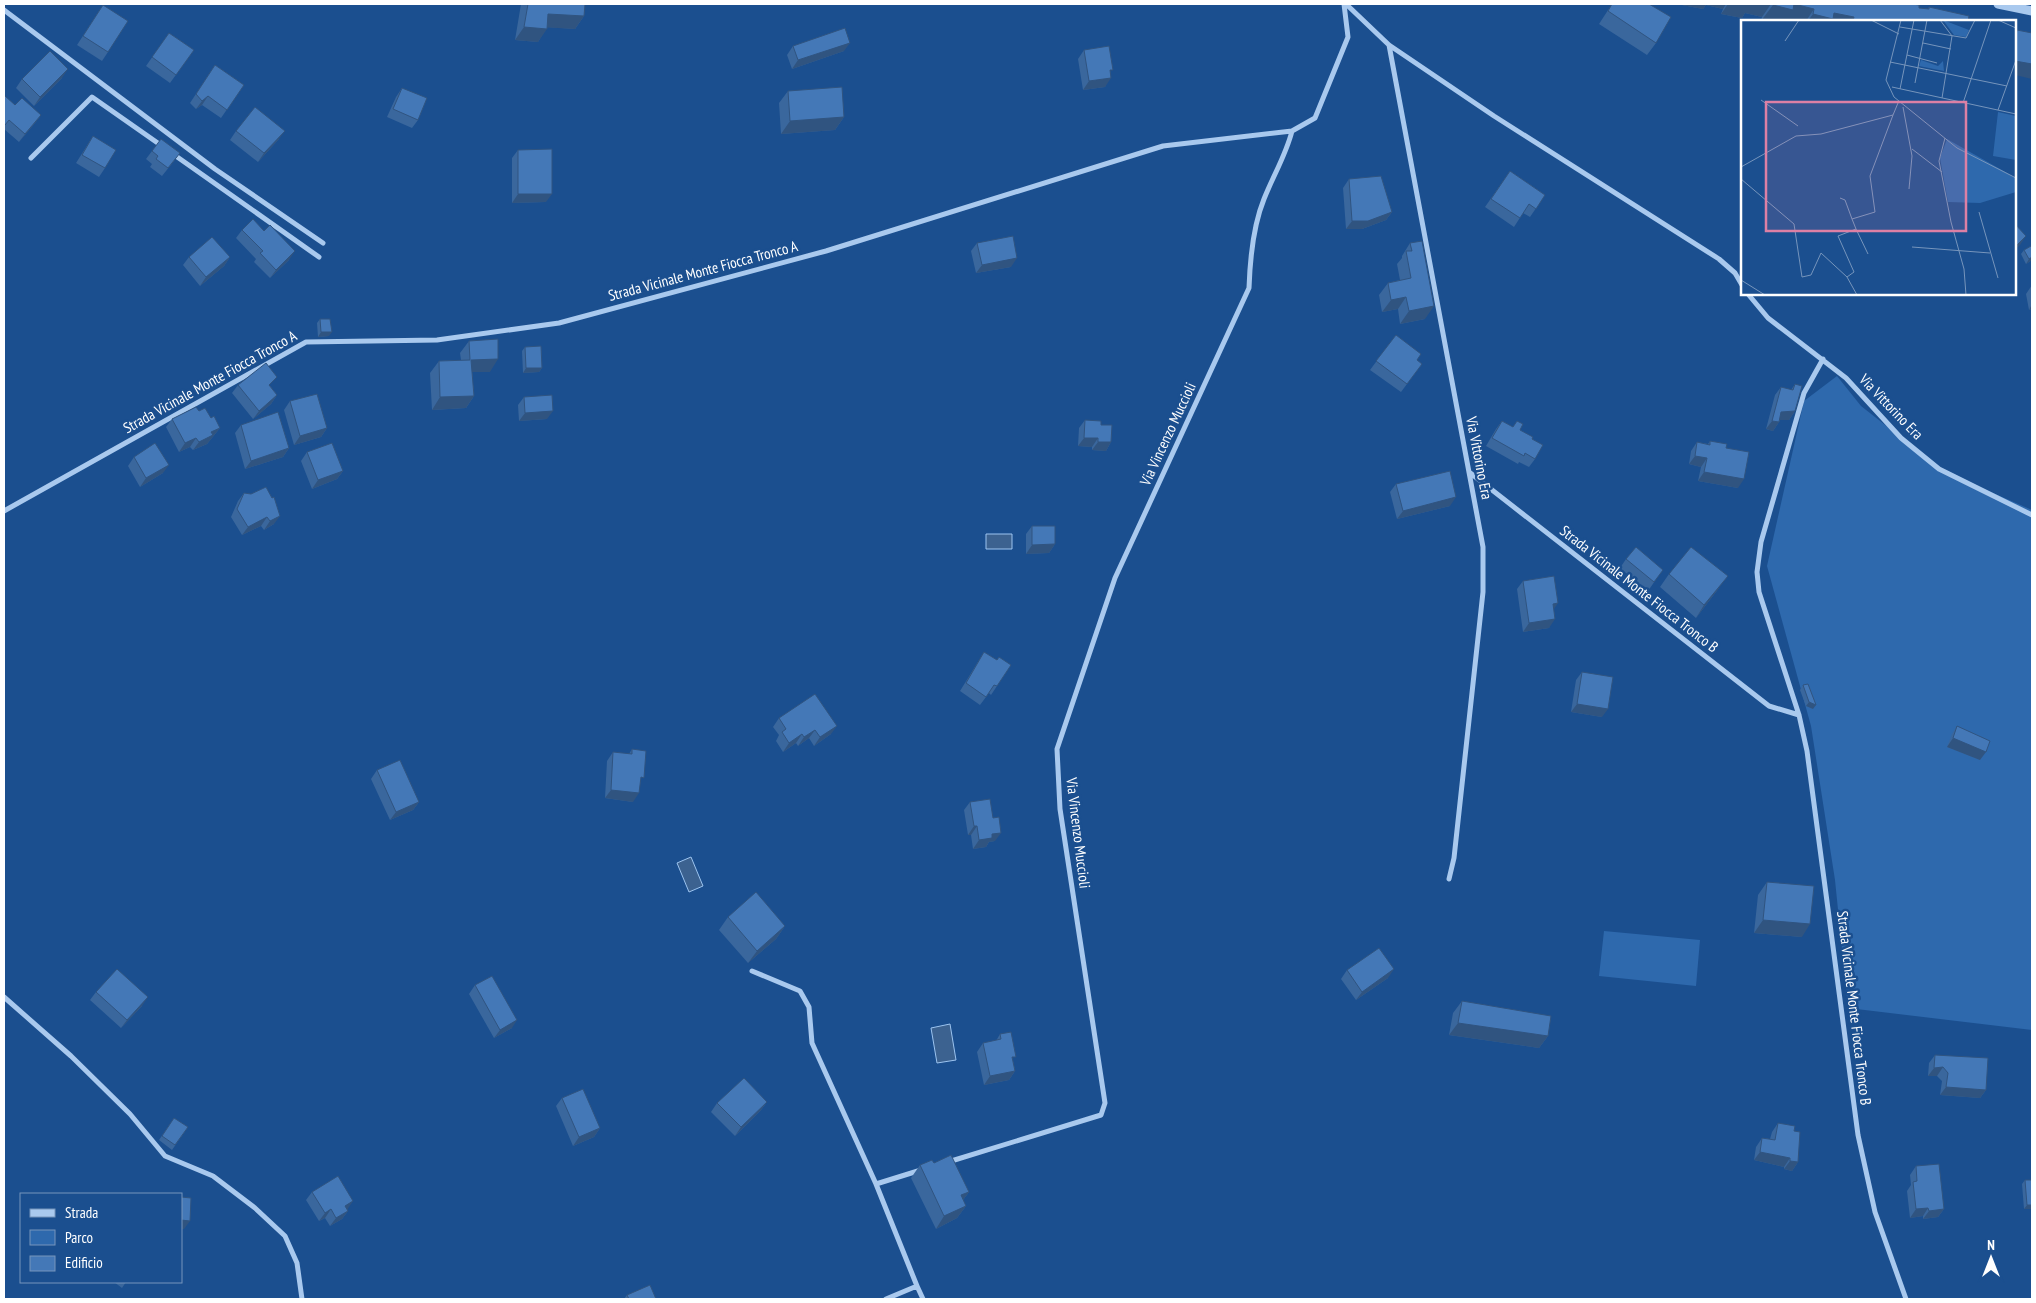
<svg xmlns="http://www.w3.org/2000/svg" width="2036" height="1303" font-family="'PT Sans Narrow',sans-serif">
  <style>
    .green { fill: #2e69ad }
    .water { fill: #3c6290; stroke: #9cc4f0 }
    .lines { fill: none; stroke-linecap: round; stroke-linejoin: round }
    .minor { stroke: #a9c9ee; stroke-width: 5 }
    .tertiary { stroke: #a9c9ee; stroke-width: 9 }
    .wall { fill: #3a679d }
    .shaded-wall { fill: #305480 }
    .building { fill: #4478b7; stroke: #305480 }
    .labels { text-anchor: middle; stroke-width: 5; stroke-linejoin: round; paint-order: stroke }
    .street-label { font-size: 15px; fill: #fff; stroke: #1b4f8f }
    .inset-road { fill: none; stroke: #7695bc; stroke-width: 1 }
    .view { fill: #dd80a5; fill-opacity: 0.15; stroke: #dd80a5; stroke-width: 2.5 }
    .inset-edge { fill: none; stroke: #fff; stroke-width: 2.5 }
  </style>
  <rect width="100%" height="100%" fill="#1b4f8f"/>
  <path class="green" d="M1837 376 1861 406 1945 472 2032 510V1030L1848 1008 1835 880 1811 726 1767 566 1804 401Z
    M1604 931 1700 940 1696 986 1599 976Z"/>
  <path class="water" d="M986 534H1012V549H986Z
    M691 857 703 886 689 892 677 863Z
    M950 1024 956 1060 937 1063 931 1028Z"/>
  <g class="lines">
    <path class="minor" d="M1346 4 1389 45 1494 116 1719 259 1735 273 1742 285
      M4 10 215 169 323 243
      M1389 45 1483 547V592L1454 858 1449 879
      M173 154 319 257
      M31 158 92 97 162 146
      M1748 294 1768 318 1846 378 1901 438 1939 469 2032 515
      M1823 359 1804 393 1761 542 1757 572 1759 592 1799 715 1807 751 1858 1135 1875 1212 1906 1299
      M1469 472 1769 706 1799 715
      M4 511 306 342 437 340 559 323 826 251 1163 146 1292 131 1315 118 1348 37 1344 4
      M752 971 800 991 809 1007 812 1043 876 1184
      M4 997 71 1056 130 1114 165 1156 213 1176 255 1208 285 1236 297 1263 302 1299
      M948 1162 1101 1115 1105 1103 1060 809 1057 749 1115 578 1249 288C1250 259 1253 226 1264 199 1273 176 1286 155 1292 131
      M917 1286 923 1299
      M886 1299 917 1286 876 1184 921 1170"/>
    <path class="tertiary" d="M1998 4 2032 11"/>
  </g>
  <path class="wall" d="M521 4H585L584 16 575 29 547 27 538 42 515 40Z
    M1612 4H1649L1656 43 1647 55 1599 24Z
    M1682 4H1912L1919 8 1928 9 1929 7 1968 21H1761L1762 17 1745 13 1742 18 1721 14 1723 9 1706 5 1703 9 1682 5Z
    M103 5 108 52 102 61 77 45Z
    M169 33 194 50 170 83 146 66Z
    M793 46 844 51 792 69 787 55Z
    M1084 50 1110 74 1105 87 1083 90 1078 59Z
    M215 65 244 85 221 118 202 105 196 109 190 103Z
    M62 78 34 106 16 88 22 79Z
    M402 88 418 120 412 128 387 117 396 97Z
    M788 91 844 117 835 130 781 134 779 103Z
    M4 97 15 105 41 115 35 123 19 142 4 129Z
    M236 131 279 139 258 162 230 140Z
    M93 136 105 168 99 177 76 163Z
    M518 150 546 202 512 203V158Z
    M152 151 174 161 162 176 150 167 152 164 146 159Z
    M1510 171 1545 195 1530 217 1523 213 1514 227 1485 207Z
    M1349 179 1392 212 1386 220 1362 229H1346L1343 188Z
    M242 230 264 231 289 260 270 278 254 262 256 259 236 238Z
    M977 243 1011 267 976 273 971 251Z
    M1410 243 1425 319 1400 324 1398 309 1382 312 1379 295 1388 283 1400 280 1397 264 1402 258V256Z
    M2032 248V260L2026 264 2021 254 2024 250Z
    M189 257H230L224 266 200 286 183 265Z
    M2032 285V309L2029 310 2026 294Z
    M320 319 329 336 318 337 317 323Z
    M1396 335 1417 360 1422 364 1401 392 1370 370Z
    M469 341 490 372H472L474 396 466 408 432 410 430 373 439 361 461 360 460 353Z
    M525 347 542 368 539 372 523 373 522 351Z
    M1795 384V411L1789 420H1780L1779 422 1773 431 1766 429 1775 395 1781 387 1791 390Z
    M238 385 270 386 277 395 271 404 253 419 232 393Z
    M524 397 547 419 519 421 518 405Z
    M290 401 327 428 321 437 294 445 284 410Z
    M199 411 211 418 220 428 207 444 193 450 190 447 179 452 166 427 172 419Z
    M1085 420 1101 425 1111 442 1106 451 1092 450V447L1078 446 1079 428Z
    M1502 421 1513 427 1517 421 1520 430 1532 439 1535 459 1529 467 1519 462 1518 464 1486 446 1496 429Z
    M241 425 289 448 283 457 245 469 235 433Z
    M1710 441 1726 448 1738 488 1698 481 1701 467 1689 464 1691 451 1697 442 1708 444Z
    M307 452 343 471 337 479 312 489 301 461Z
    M134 457 163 473 140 487 128 466Z
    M1396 484 1450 506 1397 519 1390 492Z
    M244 493 272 498 274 524 264 530 261 526 242 535 231 517 238 501Z
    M1032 526 1055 544 1049 553 1026 554V534Z
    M1626 559 1657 578 1648 591 1620 568Z
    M1669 574 1719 588 1696 618 1660 587Z
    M1523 581 1554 609 1549 628 1523 632 1517 589Z
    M984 652 997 660 1011 665 991 695 989 693 980 705 960 691Z
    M1582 672 1602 717 1571 712 1576 680Z
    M1803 685 1813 709 1806 706 1800 690Z
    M779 718 831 734 814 746 809 738 798 746 796 743 783 752 776 741 779 735 773 727Z
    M1957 726 1980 760 1947 747 1952 734Z
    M632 749 633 802 605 798 607 761 613 752 629 754Z
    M377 770 419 802 413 810 390 820 371 779Z
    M970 802 993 818 995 841 989 842 986 847 973 849 971 835H968L964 810Z
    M1767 882 1802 937 1754 933 1758 895Z
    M728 917 785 926 776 939 748 963 719 930Z
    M1347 970 1388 978 1356 1000 1341 979Z
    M475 985 512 1028 494 1038 469 994Z
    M96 992 142 1006 121 1028 90 1000Z
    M1462 1001 1548 1036 1539 1048 1449 1035 1453 1013Z
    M1000 1034 1013 1061 1015 1071 1009 1080 984 1085 977 1052 983 1043 996 1041Z
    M1935 1055 1986 1090 1980 1098 1940 1095 1942 1081 1937 1076H1928L1929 1063Z
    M562 1098 600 1128 594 1137 573 1146 556 1106Z
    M767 1102 761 1110 735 1136 711 1112 717 1103Z
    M174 1118 188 1127 172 1150 159 1140Z
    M1778 1123 1794 1131 1798 1162 1792 1171 1784 1169V1167L1754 1160 1756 1147 1762 1138 1770 1139 1772 1132Z
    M934 1163 969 1192 963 1200 966 1206 957 1218 936 1229 911 1178 920 1165Z
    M1916 1166 1944 1209 1938 1217 1923 1219V1216L1910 1218 1907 1191 1911 1185 1910 1175Z
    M2025 1180 2032 1209H2024L2022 1184Z
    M312 1192 347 1210 348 1211 342 1219 330 1226 325 1218 319 1221 306 1200Z
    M114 1282H126L122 1288Z
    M627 1295 656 1299H624Z"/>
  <path class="shaded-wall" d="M1683 4H1726L1723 9 1706 5 1703 9 1682 5Z
    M1728 4H1771L1762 17 1745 13 1742 18 1721 14Z
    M1794 4 1814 9 1806 21H1761L1773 5Z
    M1834 13 1854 17 1851 21H1808L1813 14Z
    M548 14 584 16 575 29 540 27Z
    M524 27 547 29 538 42 515 40Z
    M850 43 844 51 792 69 798 60Z
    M2015 61 2032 64V79L2015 75Z
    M68 69 62 78 34 106 40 97Z
    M1111 78 1105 87 1083 90 1089 81Z
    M208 96 202 105 196 109 202 101Z
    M41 115 35 123 19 142 25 134Z
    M844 117 835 130 781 134 790 121Z
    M285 131 279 139 258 162 264 153Z
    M518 194H552L546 202 512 203Z
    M1392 212 1386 220 1362 229H1346L1352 221Z
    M2026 236 2020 245 2015 250V248L2017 245Z
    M295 251 289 260 270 278 276 270Z
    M230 257 224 266 200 286 206 277Z
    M2032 257V260L2026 264 2029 259Z
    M1017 258 1011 267 976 273 982 265Z
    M1406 297 1398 309 1382 312 1391 300Z
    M2032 304V309L2029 310Z
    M1434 306 1425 319 1400 324 1409 311Z
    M321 332H332L329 336 318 337Z
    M498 359 490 372H462L471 360Z
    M526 368H542L539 372 523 373Z
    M277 395 271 404 253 419 259 411Z
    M474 396 466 408 432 410 440 397Z
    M553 411 547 419 519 421 525 413Z
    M1795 411 1789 420H1775L1781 412Z
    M1772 421 1779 422 1773 431 1766 429Z
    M220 428 207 444 193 450 199 442 211 432Z
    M327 428 321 437 294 445 300 436Z
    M196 438 190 447 179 452 185 443Z
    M1084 438H1098L1092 447 1078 446Z
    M1098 442H1111L1106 451 1092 450Z
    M289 448 283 457 245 469 251 461Z
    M1695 456 1707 458 1701 467 1689 464Z
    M169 465 163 473 140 487 146 478Z
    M343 471 337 479 312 489 318 480Z
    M1704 472 1744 479 1738 488 1698 481Z
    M1456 497 1450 506 1397 519 1403 511Z
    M280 516 274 524 264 530 270 521Z
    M267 517 261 526 242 535 248 527Z
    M1055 544 1049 553 1026 554 1032 545Z
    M1728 576 1719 588 1696 618 1704 605Z
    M1558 603 1552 612 1553 604Z
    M1555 619 1549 628 1523 632 1529 623Z
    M1809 702 1816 705 1813 709 1806 706Z
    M1577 704 1608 709 1602 717 1571 712Z
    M837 726 831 734 814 746 820 737Z
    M815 730 809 738 798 746 804 737Z
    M802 734 796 743 783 752 789 743Z
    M1953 738 1986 752 1980 760 1947 747Z
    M611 790 639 793 633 802 605 798Z
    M419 802 413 810 390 820 396 812Z
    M974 826H977L971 835H968Z
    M1001 833 995 841 989 842 986 847 973 849 979 840 992 834Z
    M1763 920 1810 924 1802 937 1754 933Z
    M785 926 776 939 748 963 757 951Z
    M1394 969 1388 978 1356 1000 1362 992Z
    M148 997 142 1006 121 1028 127 1020Z
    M517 1020 512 1028 494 1038 500 1030Z
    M1458 1023 1548 1036 1539 1048 1449 1035Z
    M1943 1067 1937 1076H1928L1934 1068Z
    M1015 1071 1009 1080 984 1085 990 1076Z
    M1946 1087 1986 1090 1980 1098 1940 1095Z
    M767 1102 761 1110 735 1136 741 1127Z
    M600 1128 594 1137 573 1146 579 1137Z
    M1760 1152 1790 1158 1784 1167 1754 1160Z
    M1790 1161 1798 1162 1792 1171 1784 1169Z
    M969 1192 960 1204 961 1195Z
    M353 1201 347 1210 339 1215 345 1206Z
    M2027 1205H2032V1209H2024Z
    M966 1206 957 1218 936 1229 944 1216Z
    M1928 1208 1923 1216 1910 1218 1916 1209Z
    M331 1209 325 1218 319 1221 325 1213Z
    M1944 1209 1938 1217 1923 1219 1929 1211Z
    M348 1211 342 1219 330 1226 336 1218Z
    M181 1220 190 1221 184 1229H181Z"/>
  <path class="building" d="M528 4H585L584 16 548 14 547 29 524 27Z
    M1612 4H1649L1671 17 1656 43 1608 11Z
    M1773 4H1912L1919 5V8L1929 9V7L1969 16 1968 21H1853L1854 17 1834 13 1833 19 1813 14 1814 9 1794 4 1793 10 1773 5Z
    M103 5 128 21 108 52 83 36Z
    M845 28 850 43 798 60 793 46Z
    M2017 30 2032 33V64L2015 61V39Z
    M169 33 194 50 176 75 152 57Z
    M1109 46 1113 70H1110L1111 78 1089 81 1084 50Z
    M50 51 68 69 40 97 22 79Z
    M215 65 244 85 227 110 208 96 202 101 196 94Z
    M842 87 844 117 790 121 788 91Z
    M402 88 427 98 418 120 393 109Z
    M5 96 15 105 22 98 41 115 25 134 9 120 5 125 4 124V97Z
    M255 107 285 131 264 153 236 131Z
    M93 136 116 150 105 168 82 155Z
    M161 139 180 153 168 168 156 159 158 156 152 151Z
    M552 149V194H518V150Z
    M1510 171 1545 195 1536 209 1529 204 1520 218 1491 199Z
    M1381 176 1392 212 1368 221H1352L1349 179Z
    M253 219 264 231 270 225 295 251 276 270 260 253 263 251 242 230Z
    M2015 224 2026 236 2017 245 2015 243Z
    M1013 236 1017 258 982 265 977 243Z
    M212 237 230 257 206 277 189 257Z
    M1422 241 1434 306 1409 311 1406 297 1391 300 1388 283 1411 278 1406 251H1412L1410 243Z
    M2031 246 2032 248V257L2029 259 2024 250Z
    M320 319H330L332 332H321Z
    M1396 335 1421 354 1417 360 1422 364 1407 384 1376 361Z
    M498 339V359L471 360 474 396 440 397 439 361 470 360 469 341Z
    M541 346 542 368H526L525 347Z
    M266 363 277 377 269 385 277 395 259 411 238 385Z
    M1795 384 1802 386 1795 411 1781 412 1779 422 1772 421 1781 387 1793 390Z
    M317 394 327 428 300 436 290 401Z
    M552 395 553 411 525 413 524 397Z
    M196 407 199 411 205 408 211 418 214 416 220 428 211 432 213 435 199 442 196 438 185 443 172 419Z
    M278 412 289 448 251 461 241 425Z
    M1085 420 1101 421V425H1112L1111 442H1098V438H1084Z
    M1502 421 1513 427 1517 421 1523 424 1520 430 1533 437 1532 439 1543 445 1535 459 1525 453 1524 456 1492 438Z
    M1710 441 1727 444 1726 448 1749 452 1744 479 1704 472 1707 458 1695 456 1697 442 1710 445Z
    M155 443 169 465 146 478 134 457Z
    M332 443 343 471 318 480 307 452Z
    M1450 471 1456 497 1403 511 1396 484Z
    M266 487 272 498 274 497 280 516 270 521 267 517 248 527 237 509 244 493 251 494Z
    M1032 526H1055V544L1032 545Z
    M1636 547 1663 570 1654 582 1626 559Z
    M1691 547 1728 576 1704 605 1669 574Z
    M1554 576 1558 603 1553 604 1555 619 1529 623 1523 581Z
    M984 652 997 660 999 657 1011 665 997 686 994 685 986 697 966 683Z
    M1582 672 1613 677 1608 709 1577 704Z
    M1808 684 1816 705 1809 702 1803 685Z
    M815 694 837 726 820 737 815 730 804 737 802 734 789 743 782 732 786 729 779 718Z
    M1957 726 1990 741 1986 752 1953 738Z
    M632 749 646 751 644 778 641 777 639 793 611 790 613 752 632 754Z
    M400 760 419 802 396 812 377 770Z
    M990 799 993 818 999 817 1001 833 992 834V838L979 840 977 826H974L970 802Z
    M1767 882 1814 886 1810 924 1763 920Z
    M756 892 785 926 757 951 728 917Z
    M1379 948 1394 969 1362 992 1347 970Z
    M117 969 148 997 127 1020 96 992Z
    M492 976 517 1020 500 1030 475 985Z
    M1462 1001 1551 1016 1548 1036 1458 1023Z
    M1011 1032 1016 1057H1012L1015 1071 990 1076 983 1043 1001 1039 1000 1034Z
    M1935 1055 1988 1058 1986 1090 1946 1087 1948 1073 1943 1067 1934 1068Z
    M744 1078 767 1102 741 1127 717 1103Z
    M583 1089 600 1128 579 1137 562 1098Z
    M174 1118 188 1127 175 1145 162 1136Z
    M1778 1123 1795 1126 1794 1131 1800 1132 1798 1162 1790 1161V1158L1760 1152 1762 1138 1775 1140Z
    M951 1155 969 1192 961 1195 966 1206 944 1216 920 1165 932 1160 934 1163Z
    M1939 1164 1944 1209 1929 1211 1928 1208 1916 1209 1913 1182 1917 1181 1916 1166Z
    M338 1176 353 1201 345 1206 348 1211 336 1218 331 1209 325 1213 312 1192Z
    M2025 1180H2032V1205H2027Z
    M181 1197 191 1198 190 1221 181 1220Z
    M650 1285 656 1299H629L627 1295Z"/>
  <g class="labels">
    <g class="street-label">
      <text transform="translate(703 271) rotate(-15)" y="5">Strada Vicinale Monte Fiocca Tronco A</text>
      <text transform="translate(210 382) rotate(-29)" y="5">Strada Vicinale Monte Fiocca Tronco A</text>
      <text transform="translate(1891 407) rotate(46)" y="5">Via Vittorino Era</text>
      <text transform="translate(1168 434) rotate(-65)" y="5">Via Vincenzo Muccioli</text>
      <text transform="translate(1479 458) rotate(79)" y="5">Via Vittorino Era</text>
      <text transform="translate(1639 589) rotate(38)" y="5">Strada Vicinale Monte Fiocca Tronco B</text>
      <text transform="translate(1078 833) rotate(83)" y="5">Via Vincenzo Muccioli</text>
      <text transform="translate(1854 1008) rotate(83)" y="5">Strada Vicinale Monte Fiocca Tronco B</text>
    </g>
  </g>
  <g transform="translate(1741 20)">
    <rect width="275" height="275" fill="#1b4f8f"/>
    <path d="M202 0 228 10 225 17 213 15ZM180 40 197 46 202 41 203 51 178 46ZM257 92 275 96V140L252 136ZM206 119 275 158V172L239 183 207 182 199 138Z" fill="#2e69ad"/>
    <path class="inset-road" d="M130 0 158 14M160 0 145 60 153 77 216 128 275 158M199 0 211 16M257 0 275 8M159 7 225 18 234 0M44 21 58 0M182 23 210 29M166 35 196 43M149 42 266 66M174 63 186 0M151 67 275 94M159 69 173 0M201 78 211 16M20 80 57 106M222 83 250 0M162 87 171 136 168 169M257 90 275 40M204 118 198 141 210 202 223 249 225 275M171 129 201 152M0 147 55 116 80 114 152 95 157 83M0 159 53 204 61 257 70 255 80 233 106 257 116 275M99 178 104 180 111 199M238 192 257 258M115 209 127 234M171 227 249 233M106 257 113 252 97 216 115 209 111 199 134 192 129 156 152 95M0 260 24 275"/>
    <path class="view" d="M25 82H225V211H25Z"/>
    <rect width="275" height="275" class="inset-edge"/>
  </g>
  <rect width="2036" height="1303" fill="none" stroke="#ffffff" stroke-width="10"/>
  <rect x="20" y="1193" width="162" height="90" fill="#1b4f8f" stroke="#7695bc"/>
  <rect x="30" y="1209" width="25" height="8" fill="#a9c9ee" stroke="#7695bc"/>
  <text x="65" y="1218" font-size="15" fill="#ffffff">Strada</text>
  <rect x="30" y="1230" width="25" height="15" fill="#2e69ad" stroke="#7695bc"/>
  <text x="65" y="1243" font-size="15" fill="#ffffff">Parco</text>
  <rect x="30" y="1256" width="25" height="15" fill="#4478b7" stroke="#7695bc"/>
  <text x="65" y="1268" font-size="15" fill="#ffffff">Edificio</text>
  <g transform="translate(1991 1258)" stroke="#1b4f8f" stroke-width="4" paint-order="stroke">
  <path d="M0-4L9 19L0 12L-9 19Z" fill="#ffffff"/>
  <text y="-8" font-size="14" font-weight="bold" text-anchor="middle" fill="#ffffff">N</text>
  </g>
</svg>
